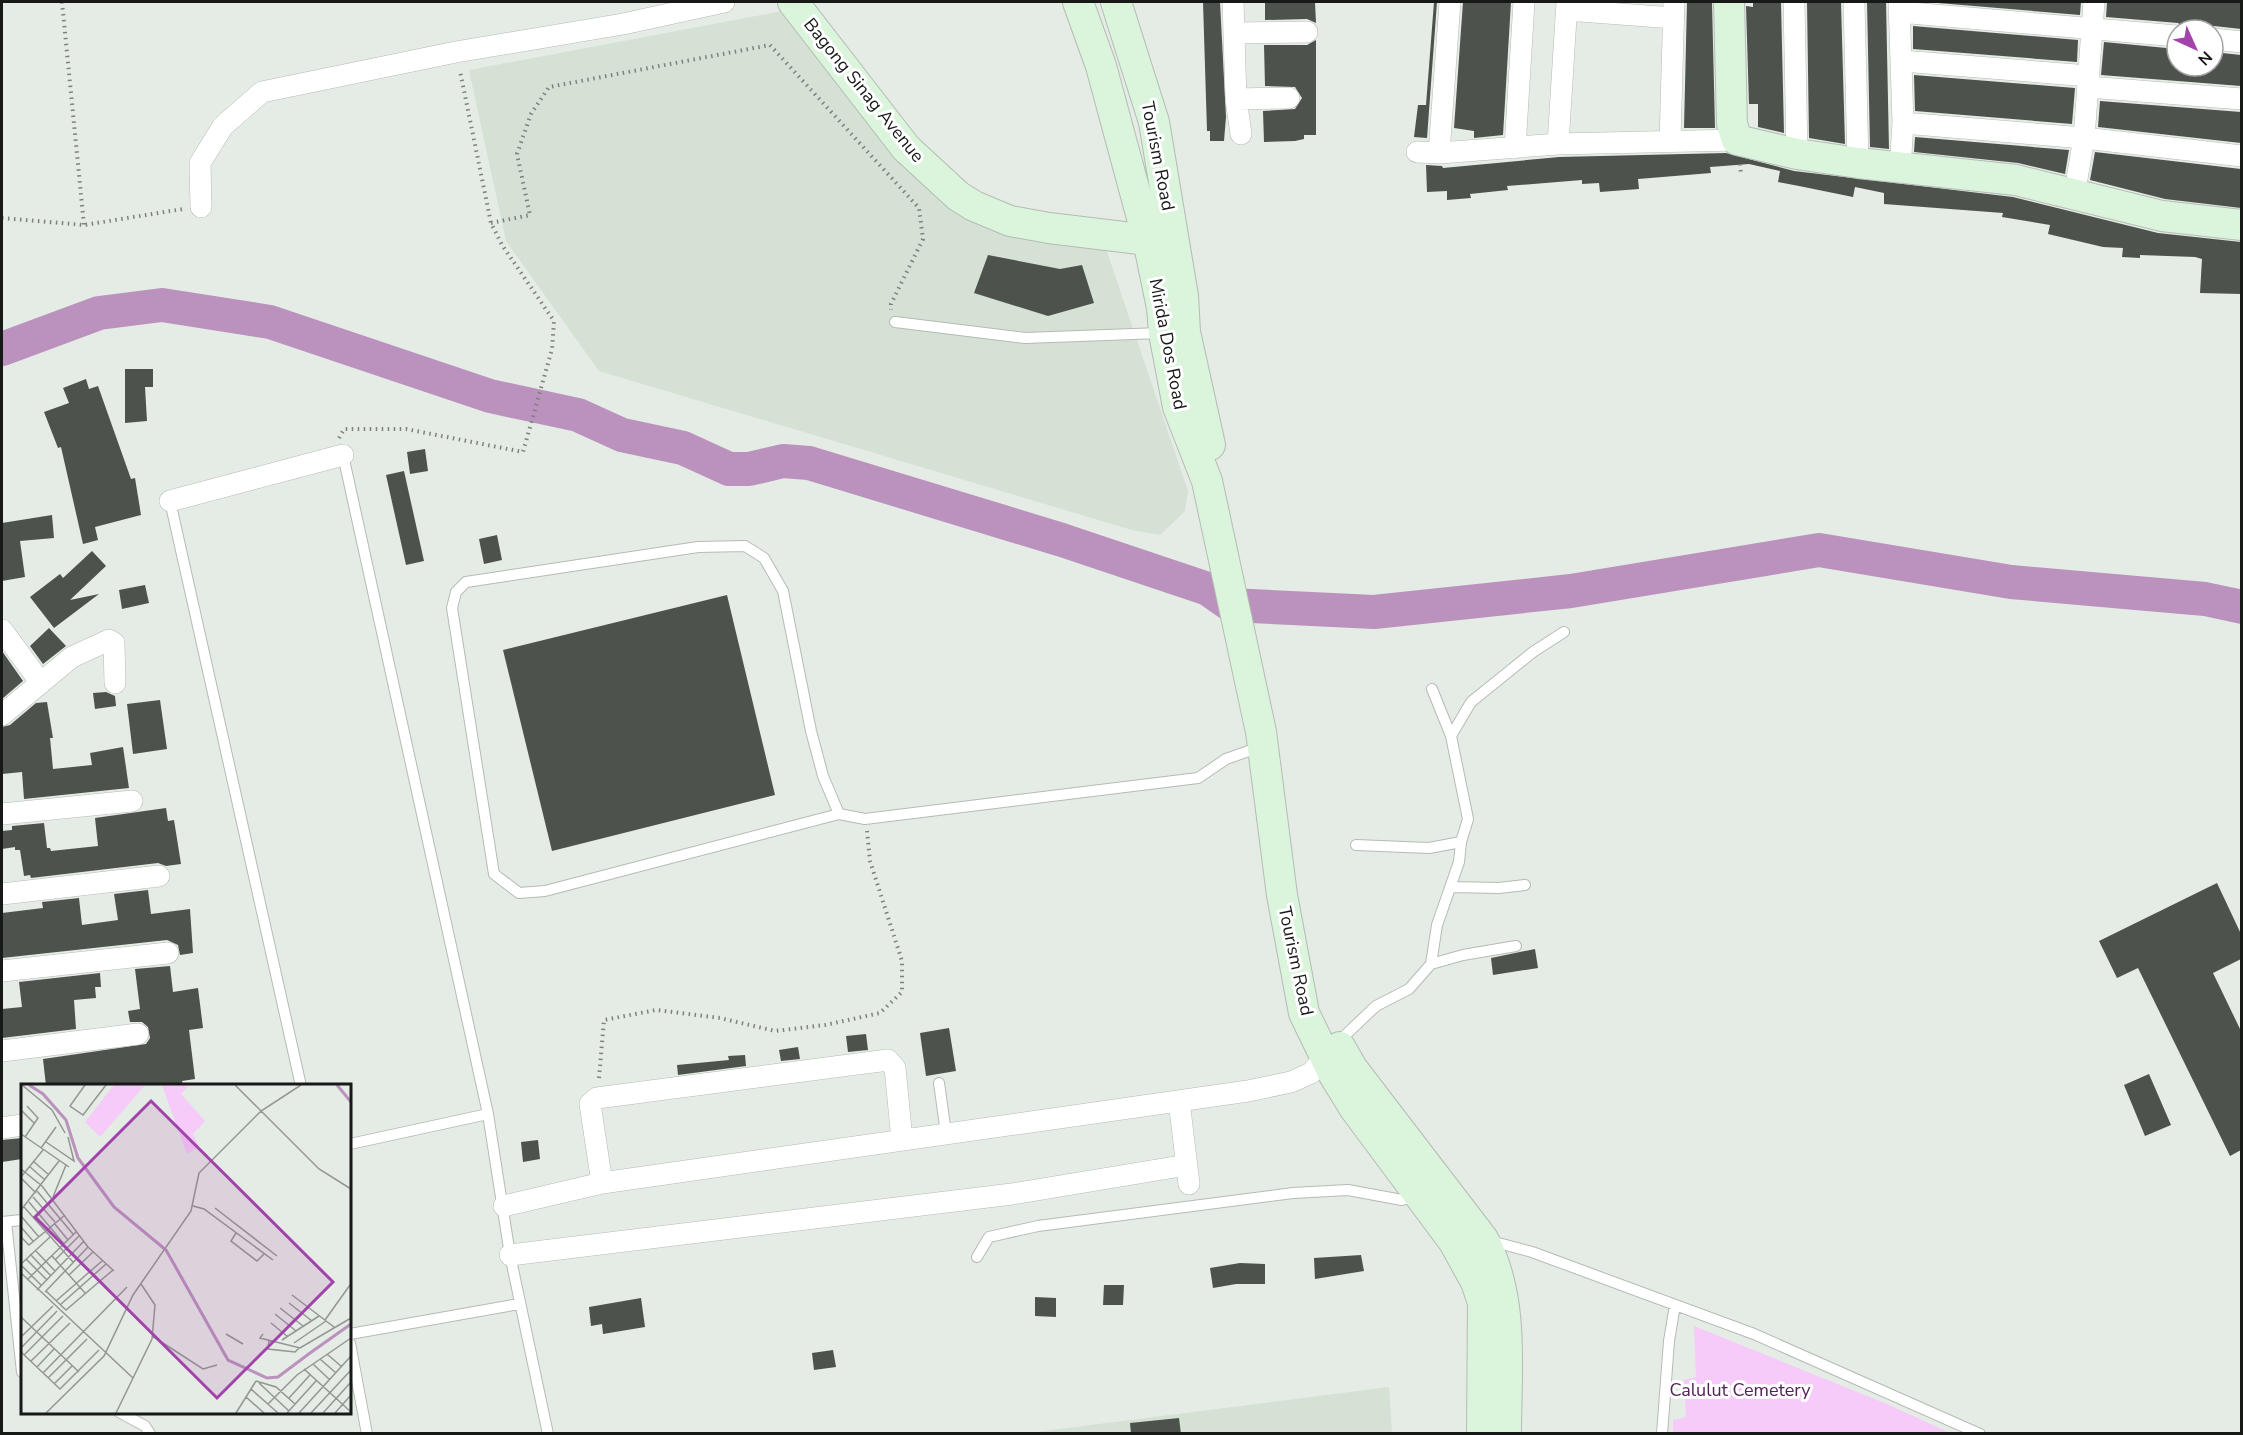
<svg xmlns="http://www.w3.org/2000/svg" width="2243" height="1435" font-family="'Nunito Sans',sans-serif">
  <style>
    .built { fill: #d5e1d5 }
    .green { fill: #f6cbf9 }
    .lines { fill: none; stroke-linecap: round; stroke-linejoin: round }
    .river { stroke: #ba92bd; stroke-width: 34 }
    .building { fill: #4d524d }
    .lane-casing { stroke: #b5bbb5; stroke-width: 12 }
    .street-casing { stroke: #b5bbb5; stroke-width: 22 }
    .secondary-casing { stroke: #b5bbb5; stroke-width: 32 }
    .path { stroke: #7e827e; stroke-width: 4; stroke-dasharray: 1.5 4.5; stroke-linecap: butt }
    .lane { stroke: #fff; stroke-width: 10 }
    .street { stroke: #fff; stroke-width: 21 }
    .secondary { stroke: #dbf4dc; stroke-width: 30 }
    .labels { text-anchor: middle; stroke-width: 6; stroke-linejoin: round; paint-order: stroke }
    .street-label { font-size: 18px; fill: #171917; stroke: #fff }
    .park-label { font-size: 18px; fill: #522157; stroke: #fff }
    .inset-river { fill: none; stroke: #ba92bd; stroke-width: 3 }
    .inset-road { fill: none; stroke: #939793; stroke-width: 1.5 }
    .view { fill: #a243ab; fill-opacity: 0.15; stroke: #a243ab; stroke-width: 3 }
    .inset-edge { fill: none; stroke: #171917; stroke-width: 3 }
  </style>
  <rect width="100%" height="100%" fill="#e5ebe5"/>
  <path class="built" d="M788 10 946 194 1104 243 1188 491 1185 511 1160 535 1132 530 599 371 506 241 469 70Z
    M1389 1387 1392 1433H1028Z"/>
  <path class="green" d="M1694 1326 1887 1404 1950 1433H1673V1420L1686 1417 1684 1380 1696 1377Z"/>
  <g class="lines">
    <path class="river" d="M2 349 99 313 162 305 270 322 490 396 578 415 622 435 683 448 729 469H749L783 461 809 463 1062 540 1208 589 1231 605 1374 612 1571 591 1819 550 2011 582 2205 599 2242 607"/>
  </g>
  <path class="building" d="M1203 2H1220L1226 117 1224 141H1210V131H1207Z
    M1265 2H1315L1316 23 1307 19 1265 20Z
    M1434 2H1437L1427 138 1414 137 1418 105H1426Z
    M1463 2H1511L1503 135 1474 138V131L1454 128Z
    M1687 2H1712L1715 128H1684Z
    M1753 2H1781L1784 133 1758 127V104H1749L1746 6 1753 7Z
    M1807 2H1841L1845 144 1809 138Z
    M1867 2H1886L1889 149 1870 147Z
    M1926 2H2081L2080 15Z
    M2107 2H2241V29L2214 26 2204 30H2188L2178 23 2106 17Z
    M1913 26 2078 40 2077 62 1913 49Z
    M1316 40V135H1304V139L1295 141 1264 142 1263 111 1295 109 1302 98 1295 87 1265 86 1264 45H1307Z
    M2104 42 2177 49V66H2213V52L2241 55V86L2101 75Z
    M1914 75 2075 88 2072 124 1915 111Z
    M2100 101 2241 112V143L2098 127Z
    M1915 137 2069 150 2065 174 2018 163 1914 152Z
    M2095 152 2241 169V208L2165 199 2090 180Z
    M1726 153 1794 171 2013 197 2158 233 2241 242V294L2200 293 2202 259 2195 257 2140 255V258L2122 257 2123 248 2103 247 2048 234 2050 225 2002 217 2003 213 1884 204V193L1855 187 1853 197 1799 186 1778 182 1780 171 1749 164 1710 167 1711 173 1638 179 1639 189 1600 192 1599 183 1582 184V180L1507 186 1508 190 1470 194 1471 198 1447 200V191L1427 192 1426 165 1442 166 1443 168 1559 157Z
    M988 255 1060 269 1082 265 1094 303 1048 316 974 293Z
    M125 369H153V387H145L147 421 125 423Z
    M86 379 89 389 98 386 131 479 135 478 141 515 95 527 98 540 83 544 61 447 58 448 44 412 69 403 63 388Z
    M425 449 428 471 410 474 407 452Z
    M404 471 424 561 406 565 386 475Z
    M52 515 54 538 20 541 25 577 2 581V523Z
    M497 535 502 560 484 564 479 539Z
    M92 551 106 566 70 600 99 594 54 628 30 597 60 574 63 578Z
    M145 585 149 603 122 609 119 590Z
    M727 595 775 795 552 851 503 650Z
    M49 628 66 646 43 664 30 646Z
    M2 651 23 681 2 699Z
    M106 692 115 696 116 706 95 709 93 693Z
    M160 700 167 749 133 754 127 704Z
    M47 702 53 738H50L53 769 92 765 90 753 123 747 129 788 24 799 22 772 2 774V727L10 725 36 703Z
    M166 808 168 821 174 820 181 864 166 866 158 863 31 878 30 875 24 876 20 850H15V847L2 849V831L12 830V826L44 823 47 848H50L51 851 98 846 95 818Z
    M2217 883 2241 934V959L2213 973 2241 1031V1150L2230 1156 2138 968 2117 978 2099 941Z
    M148 890 151 914 190 909 193 953 180 955 178 945 167 940 2 958V913L43 908 42 902 79 898 82 925 118 920 114 894Z
    M1535 949 1538 968 1493 975 1491 958Z
    M170 966 173 992 198 988 203 1028 189 1030 195 1079 182 1081 183 1086H46L43 1059 146 1044 150 1038 148 1027 142 1022H130L128 1011 140 1009 135 969Z
    M100 973 101 987H95L96 998 74 1000 76 1029 2 1038V1009L22 1007 19 982Z
    M949 1028 956 1071 926 1076 920 1033Z
    M866 1034 868 1050 848 1052 846 1036Z
    M798 1047 800 1059 781 1061 779 1050Z
    M745 1055 746 1066 678 1075 677 1065 729 1060 728 1056Z
    M2149 1074 2171 1125 2145 1136 2124 1085Z
    M22 1138V1159L2 1162V1140Z
    M538 1140 540 1159 523 1162 521 1142Z
    M1361 1255 1364 1271 1315 1279 1314 1258Z
    M1240 1263 1265 1264V1284H1236L1213 1288 1210 1268Z
    M1104 1285H1124L1123 1305H1103Z
    M1035 1297 1056 1298V1317L1035 1316Z
    M641 1298 645 1327 603 1334 602 1324 591 1326 589 1307Z
    M833 1350 836 1367 814 1370 812 1353Z
    M1179 1418 1181 1434H1131L1130 1423Z"/>
  <g class="lines">
    <g class="lane-casing">
      <path id="lane" d="M895 322 1025 338 1161 333
        M343 455 488 1114 510 1255 548 1434
        M170 501 301 1086
        M1432 689 1451 736
        M839 814 545 891 519 893 494 874 452 608 456 592 466 582 698 547 745 546 764 558 783 591 811 731 823 776 839 814 865 819 1198 778 1226 759 1260 747
        M1356 845 1429 848 1461 842 1468 819 1451 736 1471 702 1533 652 1564 632
        M1451 887 1499 888 1525 885
        M1431 964 1463 955 1516 946
        M1338 1042 1376 1006 1409 989 1431 964 1437 925 1459 862 1461 842
        M939 1083 946 1133
        M350 1144 488 1114
        M2 1222 22 1220
        M6 1222 22 1372
        M1487 1240 1532 1252 1754 1334 1980 1434
        M977 1257 989 1237 1038 1226 1293 1193 1348 1190 1402 1200 1416 1196
        M350 1334 519 1304
        M350 1343 367 1434
        M119 1412 145 1426 150 1434
        M1662 1434 1669 1341 1675 1305"/>
    </g>
    <g class="street-casing">
      <path id="street" d="M1233 2 1236 99 1241 134
        M1794 2 1797 154
        M1854 2 1858 163
        M1899 2 1903 123 1900 169
        M1567 10 1673 18
        M1899 12 2177 36
        M1234 33 1307 32
        M2213 39 2242 42
        M1902 61 2089 76
        M2088 87 2242 99
        M1236 99 1289 98
        M1903 123 2084 138 2242 156
        M1670 141 1674 2
        M1558 144 1567 2
        M1515 148 1524 2
        M1417 152 1439 153 1558 144 1737 140
        M1439 153 1450 2
        M2074 196 2084 138 2094 2
        M201 207 200 163 223 126 262 92 456 52 623 24 724 2
        M170 501 343 455
        M2 630 41 683
        M2 715 72 657 109 640 114 643 115 683
        M2 814 132 801
        M2 894 159 876
        M2 971 168 953
        M2 1051 138 1034
        M1179 1101 1189 1184
        M2 1128 22 1125
        M602 1183 590 1104 597 1098 888 1060 895 1068 902 1140
        M504 1206 602 1183 1248 1091 1291 1082 1311 1073 1332 1049
        M510 1255 1012 1194 1187 1165"/>
    </g>
    <g class="secondary-casing">
      <path id="secondary" d="M793 2 906 148 958 196 974 206 1010 221 1049 228 1148 240 1166 238
        M1078 2 1101 66 1148 240 1162 308 1164 333 1178 407 1207 481 1261 732 1282 895 1304 1013 1334 1075 1355 1109 1454 1242 1476 1282 1483 1303 1482 1434
        M1116 2 1154 122 1183 296 1185 332 1210 445
        M1729 2 1732 124 1737 140 1797 154 1858 163 2016 180 2162 216 2242 225
        M1340 1047 1352 1068 1483 1239C1515 1298 1506 1369 1506 1434"/>
    </g>
    <path class="path" d="M62 2 84 225
      M1740 164 1741 175
      M2 218 84 225 183 209
      M491 223 530 215 517 154 531 114 549 87 770 45 919 208 923 239 891 304V310
      M339 438 344 429H406L523 452 552 349 554 321 502 245 491 223 460 71
      M599 1078 604 1020 656 1010 720 1018 775 1031 825 1025 880 1013 902 992V961L870 861 867 831"/>
    <use href="#lane" class="lane"/>
    <use href="#street" class="street"/>
    <use href="#secondary" class="secondary"/>
  </g>
  <g class="labels">
    <g class="street-label">
      <text transform="translate(864 90) rotate(51)" y="6">Bagong Sinag Avenue</text>
      <text transform="translate(1158 156) rotate(79)" y="6">Tourism Road</text>
      <text transform="translate(1168 344) rotate(79)" y="6">Mirida Dos Road</text>
      <text transform="translate(1296 961) rotate(78)" y="6">Tourism Road</text>
    </g>
    <g class="park-label">
      <text x="1740" y="1396">Calulut Cemetery</text>
    </g>
  </g>
  <g transform="translate(21 1084)">
    <rect width="330" height="330" fill="#e5ebe5"/>
    <path d="M93 1H124L79 53 64 38ZM141 1H168L160 10 184 37 172 50 178 62 166 70Z" fill="#f6cbf9"/>
    <path class="inset-river" d="M8 1 22 10 45 36 57 74 93 123 145 166 207 276 246 294 257 293 289 269M316 1 330 18M289 269 330 240"/>
    <path class="inset-road" d="M1 1 31 26 44 49M64 1 49 22 62 31 85 1M214 1 298 85 330 105M0 26 13 39M0 50 48 83M4 53 17 34 6 22M25 58 53 77 47 53M20 64 35 43M12 77 28 91M8 82 24 96M0 85 21 102 67 163 93 187M0 93 22 66M0 94 15 109M16 107 52 150M12 113 34 138M32 113 45 81M8 118 43 160M172 122 183 125 252 176M3 123 52 178M194 124 256 172M0 126 38 77M0 132 18 153M33 139 47 156M0 143 12 157M215 149 210 157 236 177 243 170M0 153 8 161 44 131M14 166 34 187M9 170 30 192M31 172 64 209M5 175 26 196M34 176 59 151M0 180 29 153M0 181 20 201M0 189 112 294M48 191 72 168M6 196 56 147M16 206 63 157M25 207 45 226 92 186M24 208 67 163M271 211 313 243M35 217 81 177M268 219 291 237M39 221 85 180M259 224 282 242M254 230 275 247M0 233 58 288M304 236 329 201M250 239 267 253M205 250 222 260M242 250 239 254 279 264 330 234M131 252 182 285 196 281M0 253 32 222M248 256 247 265 274 268 278 264M261 256 298 232M273 259 305 237M0 264 36 227M0 268 39 305 78 266M306 270 321 283M3 271 42 232M299 275 315 289M10 277 49 239M292 280 309 296M16 283 33 265M283 285 330 328M22 289 106 203M27 294 66 255M235 297 255 303 274 320M238 299 268 327M33 300 51 282M230 305 257 329M225 313 243 329M268 314 289 291M247 320 276 291 330 254M25 329 83 272 112 211 170 127 178 89 240 27 280 1M95 329 131 255 134 221 120 200M215 329 235 297M266 329 295 297M278 329 330 272M290 329 330 286M302 329 330 298M314 329 330 311"/>
    <path class="view" d="M130 17 312 198 196 314 14 133Z"/>
    <rect width="330" height="330" class="inset-edge"/>
  </g>
  <rect width="2243" height="1435" fill="none" stroke="#171917" stroke-width="6"/>
  <g transform="translate(2195 48) rotate(135)"><circle r="28" fill="#ffffff" stroke="#a2a3a2" stroke-width="1.5"/>
  <path d="M0-4.5L10 22L0 15L-10 22Z" fill="#a243ab"/>
  <text y="-9" font-size="16" font-weight="bold" text-anchor="middle" fill="#171917">N</text>
  </g>
</svg>
